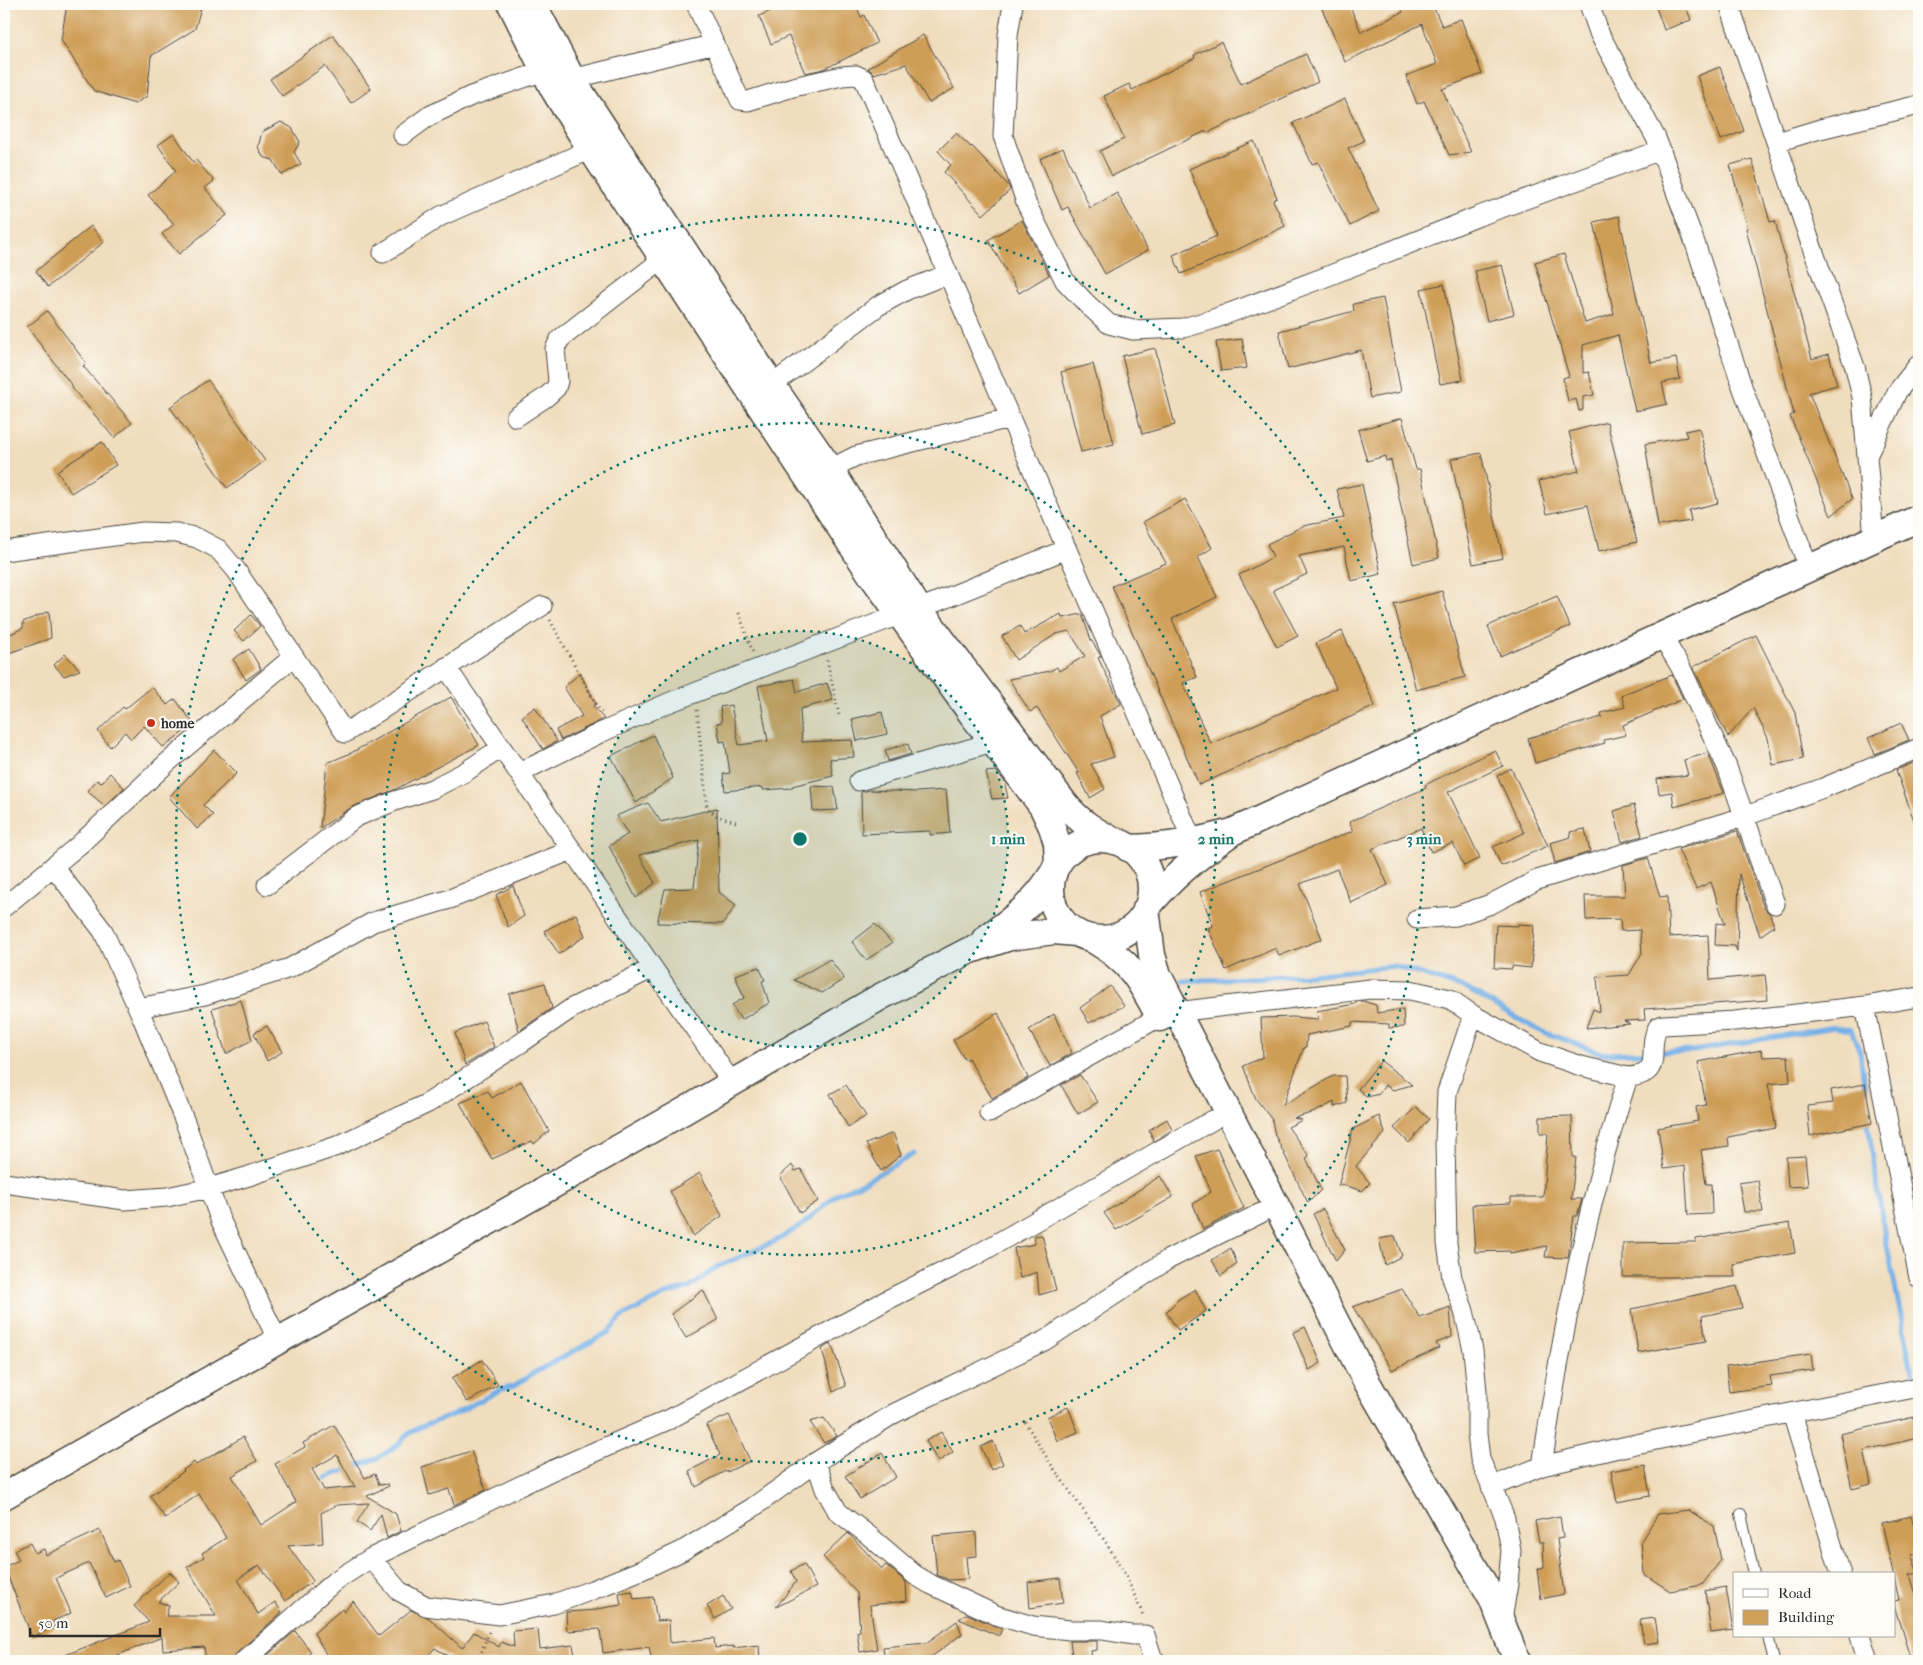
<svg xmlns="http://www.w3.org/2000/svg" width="1923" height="1665" font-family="'IM FELL French Canon',serif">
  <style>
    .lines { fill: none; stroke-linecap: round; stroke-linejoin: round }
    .stream { stroke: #76b0e7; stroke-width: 5 }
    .building { fill: #cf9e57; fill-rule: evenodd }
    .lane-casing { stroke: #494641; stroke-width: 12 }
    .street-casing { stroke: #494641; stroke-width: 21 }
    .secondary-casing { stroke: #494641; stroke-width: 29 }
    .path { stroke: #494641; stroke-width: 3; stroke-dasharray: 1 4; stroke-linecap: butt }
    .lane { stroke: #fff; stroke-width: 10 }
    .street { stroke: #fff; stroke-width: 19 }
    .secondary { stroke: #fff; stroke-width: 26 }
    .ring { fill: none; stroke: #0f766e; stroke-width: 2.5; stroke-dasharray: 2.5 5 }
    .poi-dot { fill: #c8321e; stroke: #fdfcf7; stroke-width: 2 }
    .labels { text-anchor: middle; stroke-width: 4; stroke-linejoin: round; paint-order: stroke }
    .poi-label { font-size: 14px; font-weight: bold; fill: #2b2b2b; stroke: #fdfcf7; text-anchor: start }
    .centre { fill: #0f766e; stroke: #fdfcf7; stroke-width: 2.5 }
    .ring-label { font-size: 15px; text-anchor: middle; font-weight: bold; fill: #0f766e; stroke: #fdfcf7; stroke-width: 4; stroke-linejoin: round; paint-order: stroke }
  </style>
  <rect width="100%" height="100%" fill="#fdfcf7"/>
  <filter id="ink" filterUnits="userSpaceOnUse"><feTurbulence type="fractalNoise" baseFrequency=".02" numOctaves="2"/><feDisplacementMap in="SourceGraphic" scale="10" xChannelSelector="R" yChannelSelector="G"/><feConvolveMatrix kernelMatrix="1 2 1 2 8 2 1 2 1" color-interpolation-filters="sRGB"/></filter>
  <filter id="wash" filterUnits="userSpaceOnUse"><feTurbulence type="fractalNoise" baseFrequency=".0096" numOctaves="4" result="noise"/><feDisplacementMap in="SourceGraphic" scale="20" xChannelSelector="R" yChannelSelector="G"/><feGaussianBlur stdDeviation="1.12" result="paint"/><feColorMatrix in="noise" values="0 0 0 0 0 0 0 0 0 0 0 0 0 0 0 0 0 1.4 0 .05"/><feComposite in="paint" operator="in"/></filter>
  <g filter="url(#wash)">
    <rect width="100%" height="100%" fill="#f0ddbd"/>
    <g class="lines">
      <path class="stream" d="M1183 981 1310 975 1395 966 1467 989 1538 1030 1604 1054 1693 1051 1834 1027 1851 1030 1860 1052 1865 1090
        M1867 1118 1883 1225 1912 1372 1916 1383
        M325 1478 378 1458 398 1445 407 1435 420 1427 453 1415 500 1390 514 1386 532 1374 609 1332 621 1317 669 1293 689 1288 717 1267 776 1241 802 1225 837 1194 862 1183 914 1154"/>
    </g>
    <g id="blocks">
      <path class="building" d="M67 4H202L195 29 151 56 147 96 135 104 94 91 61 40Z
        M787 4H856L861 17 864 15 877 43 824 69 805 73 789 36 771 44 759 16Z
        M1320 4H1349L1361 32 1403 12 1399 4H1432L1442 26 1461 19 1482 74 1442 89 1471 152 1449 155 1424 101 1417 104 1406 76 1437 64 1422 24 1345 62Z
        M1655 4H1685L1691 20 1664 30Z
        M333 35 371 89 351 103 325 66 282 96 270 79Z
        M923 35 954 88 929 103 906 64 874 74 868 68Z
        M1221 42 1241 84 1306 54 1318 82 1207 133 1206 131 1112 176 1100 151 1124 139 1104 96 1129 84 1132 90 1195 58 1194 55Z
        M1720 67 1744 131 1721 140 1697 76Z
        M1345 99 1364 141 1348 148 1379 211 1350 226 1318 162 1312 164 1293 123Z
        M281 122 292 128 300 142 294 152 301 164 282 175 273 160 263 157 258 147 262 132Z
        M956 133 971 147 972 146 1009 186 1010 190 983 215 944 172 951 165 938 151Z
        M174 134 193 162 196 160 214 181 205 188 227 215 179 254 162 234 174 224 148 195 176 171 158 145Z
        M1254 141 1277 198 1273 200 1285 226 1237 250 1181 274 1173 255 1217 236 1189 169Z
        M1063 148 1090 208 1117 193 1148 250 1105 274 1068 207 1062 210 1040 159Z
        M1752 159 1770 222 1775 221 1812 359 1829 354 1837 385 1809 393 1852 499 1831 516 1790 416 1794 414 1746 229 1748 228 1730 165Z
        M1619 216 1651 363 1676 358 1680 379 1662 383 1667 404 1635 411 1618 335 1583 345V373L1589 372 1594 395 1583 397V410L1579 411 1576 399 1568 401 1563 378 1569 376 1535 262 1564 254 1585 323 1614 314 1594 222Z
        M1022 220 1049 275 1019 293 988 240Z
        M91 226 104 242 48 287 36 271Z
        M1502 265 1514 314 1487 321 1475 271Z
        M1444 284 1463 380 1440 384 1421 289Z
        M1383 298 1401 392 1370 398 1361 350 1288 369 1279 331 1354 311 1353 304Z
        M47 311 86 363 83 366 132 423 114 438 72 388 73 387 27 327Z
        M1242 339 1247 368 1221 371 1216 342Z
        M1155 348 1175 425 1142 434 1122 356Z
        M1093 364 1114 444 1081 452 1061 372Z
        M208 380 265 461 227 488 170 407Z
        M1402 418 1416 469H1420L1439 558 1413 564 1391 460 1386 461 1385 456 1367 461 1358 430Z
        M1607 422 1637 542 1599 551 1588 505 1547 514 1539 481 1579 471 1569 432Z
        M1699 428 1718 503 1689 510 1691 521 1658 526 1645 444 1687 437 1685 431Z
        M102 442 116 465 71 493 57 471Z
        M1481 453 1503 558 1473 564 1451 459Z
        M1362 484 1381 574 1351 581 1344 547 1299 556 1307 574 1273 590 1298 636 1277 647 1239 575 1273 557 1267 544 1303 526 1344 518 1337 489Z
        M1185 499 1212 548 1198 557 1217 597 1172 619 1197 677 1183 683 1211 744 1336 688 1316 643 1342 631 1375 706 1199 785 1112 586 1166 563 1143 522Z
        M1442 591 1465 677 1416 690 1394 604Z
        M1557 596 1570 626 1500 656 1488 626Z
        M49 611 51 638 9 653 4 646V637L23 628V622Z
        M1061 614 1062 618 1082 614 1091 640 1101 656 1098 658 1121 704 1100 716 1114 757 1091 764 1105 789 1090 798 1077 773H1079L1037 708 1030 712 1009 679 1050 671 1057 667 1059 671 1085 656 1069 631 1056 634 1016 660 1002 636 1020 626 1024 634Z
        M251 615 260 626 244 641 234 631Z
        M1756 635 1795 713 1803 759 1773 765 1768 738 1753 708 1728 737 1693 667Z
        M249 649 261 669 246 680 233 659Z
        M65 654 80 670 64 676 54 665Z
        M580 673 596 704 593 706 604 719 561 740 556 730 582 716 564 687Z
        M1672 675 1683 699 1623 725 1626 735 1604 740 1605 743 1535 763 1528 738 1602 717 1601 713 1625 707 1621 695Z
        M794 679 797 692 827 683 833 700 800 709 802 742 852 740 854 757 830 759 833 776 792 786V788L763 790V787L725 791 723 774 730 773 725 741 720 742 717 723 722 722 720 707 731 705 739 745 768 741 758 686Z
        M152 687 167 705 175 699 194 724 163 747 144 726 131 739 125 732 110 747 98 731 123 707 125 709Z
        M451 697 479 745 394 790 352 807 320 828 327 763 351 753Z
        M535 707 557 741 543 749 522 717Z
        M882 712 887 734 857 741 852 719Z
        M1901 723 1909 740 1875 754 1868 738Z
        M653 735 673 778 636 803 611 756Z
        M908 744 911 754 888 761 885 750Z
        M214 750 237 773 203 805 213 815 197 829 169 797Z
        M1495 750 1503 766 1448 792 1480 858 1464 866 1453 843 1431 852 1421 828 1372 849 1388 885 1351 903 1337 869 1300 884 1322 939 1279 956 1276 948 1226 970 1208 928 1213 926 1200 892 1353 831 1349 822 1426 788 1425 785Z
        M1708 753 1724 793 1674 807 1672 792 1659 794 1657 779 1688 775 1684 760Z
        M1918 761 1919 829H1917L1896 770Z
        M1511 768 1548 846 1501 866 1493 847 1524 833 1497 776Z
        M996 771 1004 781 1008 798 992 799 986 772Z
        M110 773 124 788 105 806 87 791 97 780 101 783Z
        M811 786 834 787 838 810 813 811Z
        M870 790 917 792 946 790 950 833 930 835V831L862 834 861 792Z
        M648 803 661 822 717 808 719 892 736 905 723 924 657 923 665 889 694 888 699 840 639 855 655 883 636 898 609 846 628 834 616 816Z
        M1634 805 1642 836 1622 842 1614 811Z
        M1585 829 1590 852 1555 863 1550 843 1571 837 1570 832Z
        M1737 831 1764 908 1770 914 1774 926 1760 936 1739 874 1737 951 1735 946 1715 945 1716 923 1725 924 1711 882 1696 889 1678 849Z
        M1648 858 1660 897 1667 896 1669 937 1708 935 1710 980 1765 975 1768 1000 1644 1009 1645 1020 1624 1021 1630 1024 1586 1028 1593 1009 1600 1012 1597 977 1629 975 1642 953 1640 930 1621 931 1620 919 1586 920 1585 896H1625L1623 865Z
        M513 886 524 916 508 927 496 895Z
        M576 914 585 936 559 954 544 931Z
        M875 924 892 943 866 960 852 942Z
        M1518 924 1534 925 1531 968 1512 966V969L1494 968 1496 925 1518 926Z
        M830 959 844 979 822 993 794 980Z
        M759 967 765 980 762 981 769 1003 741 1020 732 1005 744 998 735 975Z
        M545 983 552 1008 519 1031 509 994Z
        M1110 986 1124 1006 1089 1023 1080 1008Z
        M241 1000 252 1040 226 1054 212 1009Z
        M1363 1001 1376 1005 1377 1013 1403 1009 1404 1027 1389 1028V1024L1352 1022V1026L1307 1035 1306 1047H1304L1283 1105 1333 1076H1345L1347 1103 1334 1107V1102L1315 1112 1294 1118 1302 1120 1288 1127 1309 1156 1306 1158 1321 1190 1308 1203 1275 1135 1272 1120 1256 1099 1243 1066 1263 1057 1261 1018 1294 1017 1318 1019 1317 1011 1355 1004 1356 1002Z
        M998 1013 1028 1078 992 1098 968 1058 965 1060 953 1040Z
        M1054 1014 1072 1053 1050 1066 1029 1030Z
        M484 1021 494 1047 465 1065 455 1033Z
        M267 1026 282 1052 267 1061 254 1033Z
        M1761 1050 1763 1057 1788 1056 1790 1082 1768 1084 1776 1128 1728 1137 1729 1146 1701 1150 1706 1184H1711L1712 1214 1688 1215 1685 1166 1664 1169 1658 1128 1698 1121 1696 1107 1706 1105 1698 1062Z
        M1381 1061 1412 1085 1393 1090 1385 1085 1379 1094 1367 1097 1358 1089Z
        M1080 1075 1098 1102 1078 1114 1061 1085Z
        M521 1081 549 1131 534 1144 532 1141 492 1159 460 1103 488 1091 492 1098Z
        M1865 1084 1872 1123 1810 1136 1807 1106 1833 1103 1831 1090Z
        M846 1085 866 1116 848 1127 830 1094Z
        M1416 1107 1429 1119 1409 1143 1394 1128Z
        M1379 1116 1385 1133 1356 1166 1370 1183 1362 1191 1341 1184 1338 1187 1353 1129Z
        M1572 1116 1573 1157H1576L1571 1199H1582L1577 1216H1574L1568 1258 1545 1257 1547 1246 1510 1253V1251L1475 1252 1472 1205 1511 1203V1197H1543L1548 1133H1540V1117Z
        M1167 1119 1172 1130 1154 1141 1149 1130Z
        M893 1133 901 1155 881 1171 866 1144Z
        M1217 1149 1244 1208 1203 1229 1193 1204 1211 1192 1196 1156Z
        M1805 1156 1808 1186 1788 1187 1786 1157Z
        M792 1165 795 1171 801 1169 818 1201 800 1213 780 1176Z
        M700 1173 722 1216 693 1236 670 1191Z
        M1160 1176 1173 1197 1116 1230 1104 1213Z
        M1758 1180 1763 1212H1744L1739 1183Z
        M1323 1209 1345 1250 1336 1261 1313 1214Z
        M1790 1223 1795 1253 1733 1264 1735 1277H1623V1243L1696 1242V1239Z
        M1042 1235 1056 1290 1039 1295 1037 1272 1020 1278 1014 1248 1035 1244 1034 1236Z
        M1395 1236 1402 1256 1385 1265 1379 1239Z
        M1231 1248 1237 1264 1221 1276 1212 1260Z
        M1737 1286 1742 1308 1702 1316 1706 1341 1638 1353 1632 1309Z
        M1195 1289 1206 1311 1178 1330 1166 1312 1179 1299Z
        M1402 1289 1420 1318 1450 1307 1452 1337 1436 1343 1439 1348 1392 1370 1353 1307Z
        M703 1290 718 1320 686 1338 671 1314Z
        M1305 1327 1321 1363 1309 1370 1293 1333Z
        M831 1343 846 1386 833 1392 822 1349Z
        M1811 1354 1813 1370 1770 1376 1772 1386 1729 1392 1726 1366Z
        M482 1360 498 1385 467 1402 452 1378Z
        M1068 1407 1078 1432 1057 1441 1047 1417Z
        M729 1415 750 1461 727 1472V1470L696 1487 689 1471 720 1455 706 1425Z
        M1919 1416V1438L1864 1450 1871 1484 1852 1489 1840 1434Z
        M824 1418 837 1436 824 1443 810 1422Z
        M334 1425 365 1478 375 1474 379 1485 388 1484 389 1486 367 1496 396 1514 401 1531 387 1538 381 1514 370 1531 357 1522 369 1503 337 1505 321 1513 323 1543 288 1546 313 1581 285 1601 259 1565 238 1579 258 1614 275 1602 282 1612 237 1653 233 1661H206L204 1647 163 1650 162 1637 103 1661H50L149 1622 134 1606 170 1572 179 1582 158 1602 169 1605 166 1616H216L187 1567 204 1557 202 1553 226 1538 219 1526 199 1494 165 1518 150 1496 184 1471 183 1470 194 1462 196 1465 243 1437 257 1461 232 1476 261 1525 296 1502 275 1464 305 1447 303 1443ZM337 1455 355 1487 324 1490 312 1469Z
        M941 1432 953 1452 938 1462 926 1441Z
        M993 1441 1003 1464 991 1470 981 1447Z
        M471 1451 486 1490 454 1505 449 1489 429 1495 422 1467Z
        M882 1453 896 1477 860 1499 845 1476Z
        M1645 1465 1650 1496 1617 1502 1611 1471Z
        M1688 1510 1714 1526 1721 1560 1702 1585 1670 1591 1644 1574 1641 1541 1658 1514Z
        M1560 1516 1563 1538 1557 1539 1564 1594 1541 1599 1537 1569 1544 1567 1543 1542H1539L1535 1521Z
        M1911 1516 1919 1542V1552L1911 1554 1918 1573 1910 1575 1919 1604V1661H1911L1894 1605V1601L1899 1600 1882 1523Z
        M100 1530 114 1562 118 1560 130 1586 106 1598 89 1563 56 1578 71 1613 53 1621 55 1627 32 1637 4 1567 19 1560 14 1550 30 1543 35 1553 44 1549 46 1555Z
        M976 1532 977 1556 966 1557 968 1579 949 1580 937 1575 933 1536Z
        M848 1533 882 1569 886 1565 906 1582 907 1601 870 1605 877 1649 860 1652 857 1632 860 1631 857 1593 823 1557Z
        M804 1564 816 1587 776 1607 796 1582 791 1571Z
        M1060 1578 1063 1603 1030 1608 1028 1582Z
        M1726 1587 1733 1630 1711 1633 1705 1591Z
        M632 1591 634 1599 653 1597 657 1621 669 1620 670 1643 714 1638 715 1648 734 1646 733 1648 759 1645 760 1661H652L649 1647 603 1653 600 1629 567 1631 566 1612 597 1610V1609L621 1605 619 1593Z
        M723 1596 731 1609 715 1619 707 1606Z
        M353 1601 379 1636 411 1610 429 1618 462 1648 474 1632 499 1647 501 1642 514 1647 513 1631 538 1629 540 1649 573 1645 576 1661H451L453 1659 435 1648 423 1661H330L314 1633 342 1609 344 1612Z
        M967 1614 1002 1629 999 1636 959 1619Z
        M1655 1618 1659 1642 1644 1644 1640 1620Z
        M957 1621 962 1634 926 1661H885L883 1647 926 1643Z
        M295 1631 311 1652 301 1661H261Z
        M1070 1641H1097V1650L1091 1651 1092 1661H1073Z"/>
    </g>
  </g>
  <g filter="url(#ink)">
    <use href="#blocks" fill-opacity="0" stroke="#494641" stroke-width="1"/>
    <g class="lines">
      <g class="lane-casing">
        <path id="lane" d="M1741 1514 1754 1574
          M1768 1636 1774 1661"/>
      </g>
      <g class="street-casing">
        <path id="street" d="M696 4 740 100 748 101 793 87 842 76 856 75 864 79 1193 842
          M1013 4 1008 35 1003 136 1027 205 1065 281 1087 304 1109 324 1133 330 1183 328 1211 320 1328 276 1479 216 1661 150
          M1589 4 1600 35 1656 138 1695 243 1743 389 1809 569
          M1729 4 1812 247 1855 367 1862 397 1874 539
          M572 79 715 44
          M403 135 429 116 471 96 544 71
          M1777 142 1820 129 1919 105
          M383 253 441 216 591 149
          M769 381 781 378 878 306 907 290 948 274
          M516 417 546 397 556 388 558 381 555 349 560 339 663 259
          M1868 454 1897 392 1919 364
          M830 469 856 456 1010 418
          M4 551 143 532 177 533 197 538 218 549 236 570 345 733 542 606
          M919 609 1067 549
          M1662 636 1681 668 1727 767 1775 904
          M446 667 732 1083
          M519 773 600 733 668 703 899 615
          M859 781 993 742
          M53 866 103 931 142 1017 185 1122 220 1219 278 1341
          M267 885 356 817 395 801 432 789 465 772 501 748
          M4 907 79 845 168 762 293 657
          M1417 919 1456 916 1491 904 1537 880 1743 817 1823 788 1919 748
          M1865 1006 1919 1278
          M138 1008 205 995 290 968 373 922 450 899 572 850
          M1176 1012 1370 989 1410 990 1450 999 1473 1015 1540 1052 1581 1066 1628 1077C1587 1204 1561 1334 1542 1466
          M1473 1015 1447 1092 1445 1140 1447 1243 1452 1278 1464 1311 1473 1350 1477 1392V1434L1480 1459 1505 1518 1511 1550 1508 1584 1502 1620
          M1628 1077C1667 1074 1645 1049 1658 1027L1663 1025 1735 1021 1865 1006 1919 997
          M989 1113 1159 1017
          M4 1183 125 1200 167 1197 209 1188 249 1176 337 1146 428 1103 521 1043 572 1008 653 968
          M1792 1413 1841 1574
          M816 1462 825 1489 838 1512 867 1534 915 1575 930 1584 996 1615 1033 1626 1070 1630H1102L1132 1635H1145L1153 1660 1156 1661
          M1491 1487 1542 1466 1631 1445 1919 1387
          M371 1558 399 1591 426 1606 499 1615 554 1604 592 1590 644 1569 682 1551 752 1508 816 1462 895 1413 1044 1341 1169 1259 1261 1213
          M1860 1636 1868 1661
          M244 1661 335 1581 371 1558 553 1470 670 1419 887 1300 971 1258 1213 1120"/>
      </g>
      <g class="secondary-casing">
        <path id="secondary" d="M511 4 554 90 585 140 872 576 971 713 1042 806 1052 827 1057 843 1058 864
          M533 4 572 79 769 381 830 469 919 609 1065 804C1080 822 1093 830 1114 841
          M1232 832C1199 856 1171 877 1146 909L1152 955 1158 975 1364 1377 1492 1598 1517 1661
          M1051 889a50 50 0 1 1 100 0a50 50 0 1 1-100 0Z
          M1128 848C1167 847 1195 842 1232 832L1919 518
          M985 939C1013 919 1035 903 1053 873
          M1092 939C1130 961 1140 980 1160 1018
          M4 1496 684 1111 880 997 968 951 1010 937 1054 931 1076 933"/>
      </g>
      <path class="path" d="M739 613 753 653
        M550 620 601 713
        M827 660 839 715
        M697 710 707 808 717 816 739 823
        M1025 1422 1050 1463 1107 1544 1126 1576 1144 1617
        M478 1661 489 1632"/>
      <use href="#lane" class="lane"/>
      <use href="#street" class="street"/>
      <use href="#secondary" class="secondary"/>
    </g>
  </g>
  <circle cx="800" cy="839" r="208" fill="#0f766e" fill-opacity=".12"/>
  <g class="ring">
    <circle cx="800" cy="839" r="208"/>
    <circle cx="800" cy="839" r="416"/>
    <circle cx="800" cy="839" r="624"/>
  </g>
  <circle class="poi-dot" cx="151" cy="723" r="5"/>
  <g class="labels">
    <g class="poi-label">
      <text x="161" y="728">home</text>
    </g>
  </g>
  <circle cx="800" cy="839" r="8" class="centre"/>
  <g class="ring-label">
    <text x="1008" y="844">1 min</text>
    <text x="1216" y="844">2 min</text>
    <text x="1424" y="844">3 min</text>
  </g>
  <rect width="1923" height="1665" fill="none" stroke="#fdfcf7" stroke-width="20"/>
  <rect x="1733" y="1572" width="162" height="65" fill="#fdfcf7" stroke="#a9a8a5"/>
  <rect x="1743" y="1589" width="25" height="8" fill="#ffffff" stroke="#a9a8a5"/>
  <text x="1778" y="1598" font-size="15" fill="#2b2b2b">Road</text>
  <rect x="1743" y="1610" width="25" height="15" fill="#cf9e57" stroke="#a9a8a5"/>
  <text x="1778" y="1622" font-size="15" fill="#2b2b2b">Building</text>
  <path d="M30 1628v8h130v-8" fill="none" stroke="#2b2b2b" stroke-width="2.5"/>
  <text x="38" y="1628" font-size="15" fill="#2b2b2b" stroke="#fdfcf7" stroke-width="4" paint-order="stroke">50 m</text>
</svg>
